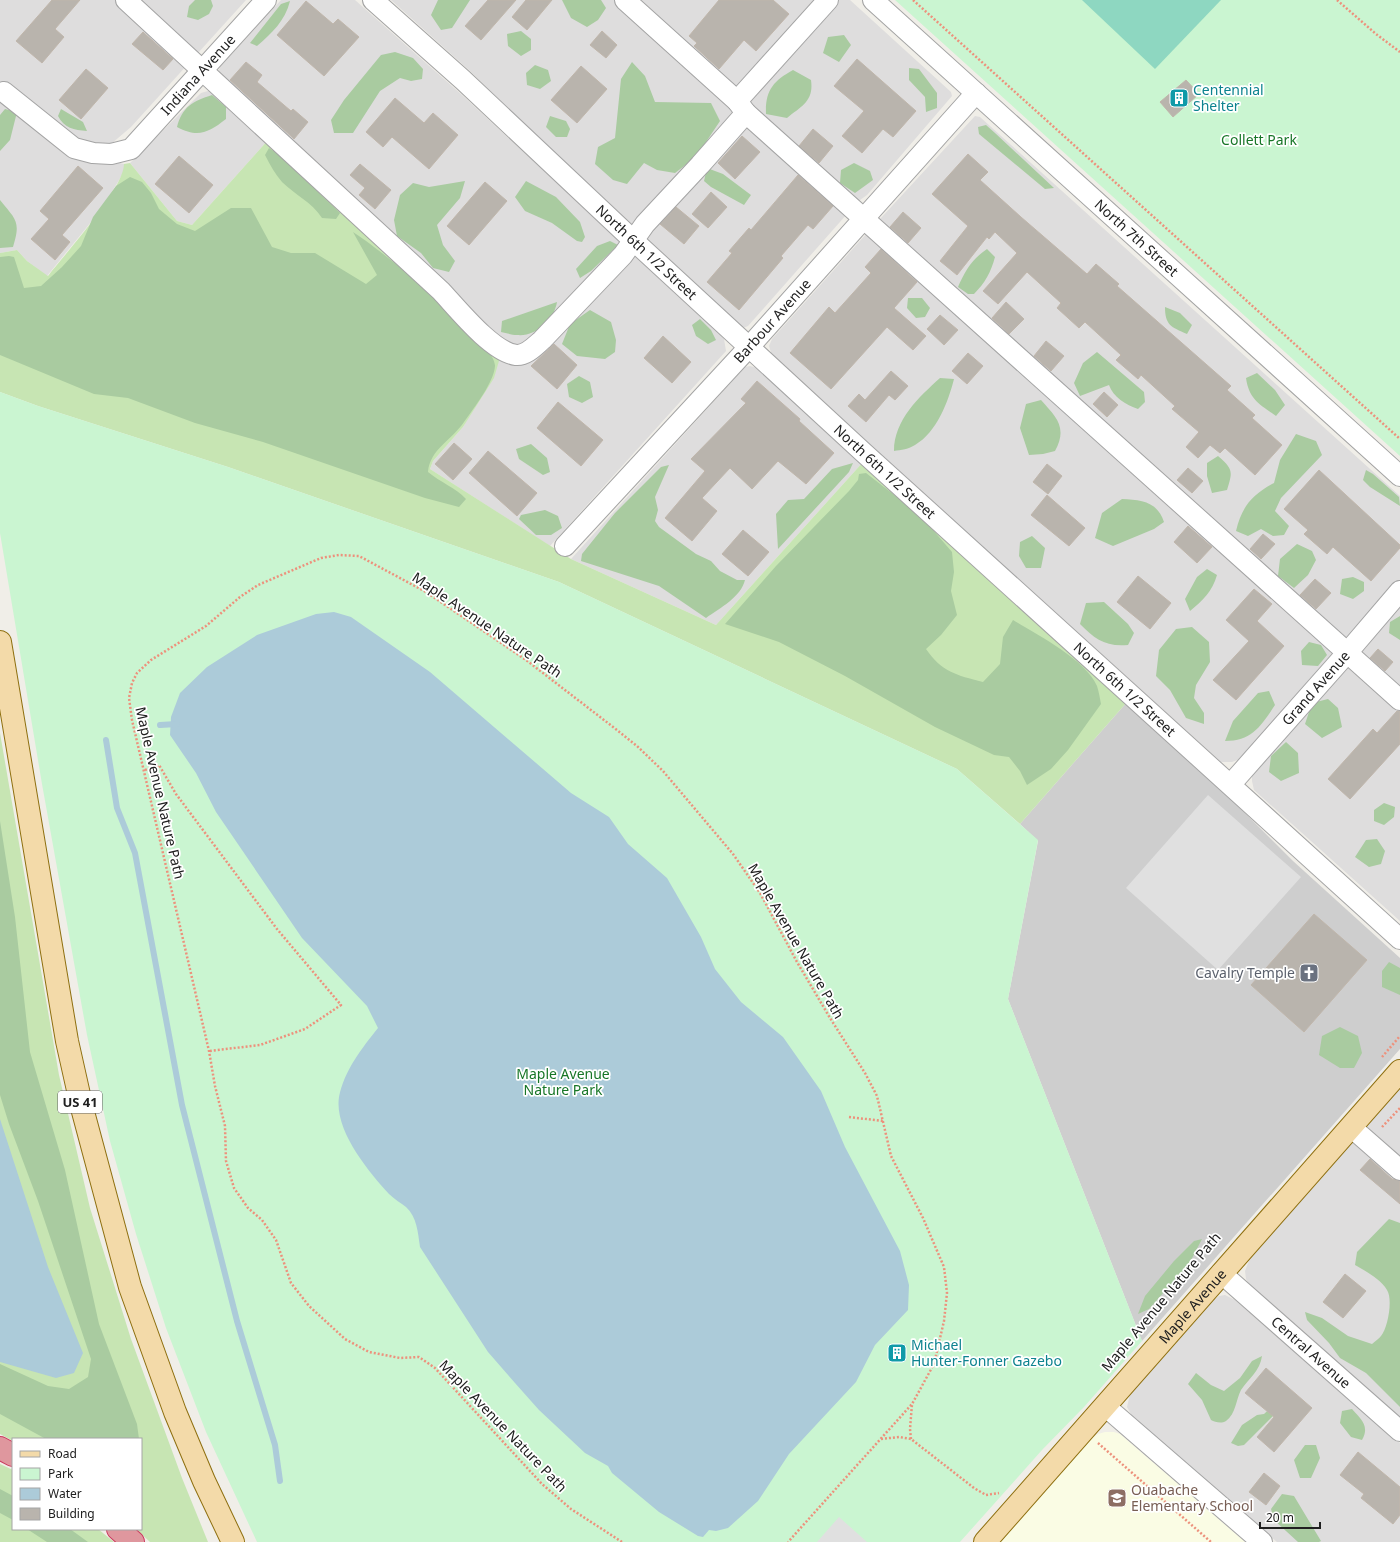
<svg xmlns="http://www.w3.org/2000/svg" width="1400" height="1542" font-family="'Noto Sans',sans-serif">
  <style>
    .residential { fill: #dedddd }
    .education { fill: #fafce4 }
    .religious { fill: #cecece }
    .grass { fill: #c7e5b3 }
    .forest { fill: #a9cba0 }
    .park { fill: #caf5d1 }
    .pitch { fill: #8ed7c1 }
    .parking { fill: #e0e0e0 }
    .water { fill: #accbd9 }
    .lines { fill: none; stroke-linecap: round; stroke-linejoin: round }
    .stream { stroke: #accbd9; stroke-width: 6 }
    .building { fill: #b9b4ad; stroke: #c0b6ab }
    .minor-casing { stroke: #a4a4a4; stroke-width: 22 }
    .major-casing { stroke: #8e6f0f; stroke-width: 24 }
    .highway-casing { stroke: #cb385d; stroke-width: 24 }
    .path { stroke: #ed917c; stroke-width: 2.5; stroke-dasharray: 2 2; stroke-linecap: butt }
    .minor { stroke: #fff; stroke-width: 20 }
    .major { stroke: #f3daa9; stroke-width: 22 }
    .highway { stroke: #df979e; stroke-width: 22 }
    .labels { text-anchor: middle; stroke-width: 3.5; stroke-linejoin: round; paint-order: stroke }
    .shield { fill: #fff; stroke: #636363; stroke-width: 1 }
    .shield-label { font-size: 13px; font-weight: bold; fill: #202020 }
    .street-label { font-size: 14px; fill: #202020; stroke: #fff }
    .culture-label { font-size: 14px; fill: #0d838f; stroke: #fff; text-anchor: start }
    .park-label { font-size: 14px; fill: #177627; stroke: #fff }
    .worship-label { font-size: 14px; fill: #5b616d; stroke: #fff; text-anchor: end }
    .education-label { font-size: 14px; fill: #785e54; stroke: #fff; text-anchor: start }
  </style>
  <rect width="100%" height="100%" fill="#f0eee8"/>
  <path class="residential" d="M0 0H246L131 127 111 144 115 162 124 164V172L100 211 47 276 27 261 17 250 0 253Z
    M281 0H355L462 95 622 243 527 347 508 345 218 73 220 67Z
    M391 0H619L737 110 633 226H629L470 71Z
    M630 0H823L737 91Z
    M834 0H850L951 92 952 96 867 195 860 200H855L749 107V97Z
    M208 91H212L269 139 192 225 177 221 130 163 201 93Z
    M975 116 980 117 1400 496V580L1355 633 1347 639 1342 640 880 224V219Z
    M745 122 847 214 748 326 743 328 645 243 644 234Z
    M867 233 1335 654 1243 758 1232 762H1221L773 359 769 346 772 339Z
    M634 255 717 330 724 339 726 351 550 546 430 469 433 461 463 427 501 354 509 359Z
    M750 366 757 368 864 461 716 625 571 559 745 367Z
    M1400 601V694L1362 661 1360 648Z
    M1348 664 1400 707V921L1254 790 1252 781V775Z
    M1400 1087V1166L1365 1129Z
    M1353 1141 1400 1175V1422L1252 1290 1246 1279 1245 1271 1250 1258Z
    M1225 1295 1235 1300 1400 1443V1542H1277L1132 1416 1127 1407 1130 1394 1208 1305 1219 1296Z"/>
  <path class="education" d="M1105 1432H1114L1120 1434 1245 1542H1000L1088 1441 1098 1434Z"/>
  <path class="religious" d="M1127 702 1227 795 1293 861 1400 958V1049L1142 1341 1008 999 1038 841 1020 824Z"/>
  <path class="grass" d="M269 139 501 354 494 378 463 427 433 461 430 469 571 559 716 625 864 461 1127 702 1020 824 957 769 559 582 228 467 38 406 0 392V253L17 250 27 261 48 276C65 254 124 189 124 164L130 163 177 221 192 225Z
    M0 733 59 1075 90 1208 131 1339 182 1478 208 1542H150L136 1529H141V1439H13V1441L0 1434Z
    M0 1464 13 1470V1529H98L114 1542H0Z"/>
  <path class="forest" d="M195 0H211L213 6 209 14 198 20 187 17 189 6Z
    M438 0H470L452 28 441 30 431 15Z
    M562 0H601L606 8 598 20 587 27 571 18Z
    M290 1C285 21 272 33 257 46L250 43 281 4Z
    M521 31 531 39V50L521 56 508 46 507 34Z
    M844 35 851 45 839 62 823 53 828 37Z
    M395 52 413 58 423 69 422 79 411 81 400 78 380 91 353 133H334L331 120 344 100 381 55Z
    M632 62 645 76 655 102 711 103 720 121 696 157 675 173 657 170 644 163 627 184 613 180 595 164 598 147 615 138 621 79Z
    M535 65 548 70 551 81 540 89 527 85 526 73Z
    M909 68 919 69 937 93V108L926 112 925 97 909 80Z
    M793 70 811 80C814 101 802 106 787 118L766 114C765 91 773 81 793 70Z
    M212 95 226 107V119C208 133 198 138 177 127 182 107 193 101 212 95Z
    M5 109 17 112 10 140 0 151V115Z
    M61 109 83 122 87 131C74 130 64 128 58 116Z
    M550 116 566 121 570 129 567 137H556L546 127Z
    M986 125 995 133 1054 188 1045 189 979 134 978 127Z
    M269 148 278 154 340 213 336 219 322 218C312 202 295 195 282 182 275 174 270 165 265 155Z
    M854 163 870 171 873 180 855 193 840 183 841 170Z
    M707 168 723 174 751 195 744 205 711 187 704 181Z
    M130 177 142 182 151 193 159 209 177 224 195 231 231 208H251L272 247 291 253H315L366 284 377 275 353 232C377 247 497 342 495 366 494 382 474 408 464 422 452 440 430 449 428 472 440 482 456 488 466 499L459 507 425 498 263 442 195 423 128 398 94 394 0 355V257L9 256 14 257 24 288 41 286 62 267 81 246 93 217 116 186Z
    M465 181 460 198 437 225 443 245 455 261 449 272 433 268 421 253 397 236 394 220 400 195 413 183 429 187Z
    M526 181 556 197 580 222 585 237 582 242 577 241 552 223 525 211 515 197Z
    M0 200C16 220 21 221 13 247L0 248Z
    M610 241 618 245 591 271 580 278 576 269 597 246Z
    M987 249 995 257C991 272 985 283 974 294H968L958 287C965 271 972 259 987 249Z
    M908 298H922L930 308 925 317 916 318 907 308Z
    M557 302C554 320 536 337 517 335 512 335 506 333 501 332L502 321Z
    M1165 307 1180 313 1192 325 1187 334C1171 327 1165 325 1165 307Z
    M590 310 611 322 616 340 615 352 605 359 577 356 562 344 570 324Z
    M700 319 711 330 716 340 708 344 696 336 692 325Z
    M1097 352 1144 392 1145 402 1138 409C1126 405 1113 397 1109 385L1080 396 1074 383 1083 363Z
    M1257 373 1275 390 1285 405 1276 416C1259 404 1249 399 1246 378Z
    M579 376 590 382 593 397 582 403 569 397 567 384Z
    M940 378 954 379C948 402 937 432 915 445 909 449 901 450 894 451 894 420 919 397 940 378Z
    M1041 400C1056 417 1068 427 1055 451L1043 454 1029 455 1020 428 1026 404Z
    M1296 434 1316 441 1322 455 1281 498 1275 511 1289 526 1284 535 1273 536 1261 529 1248 536 1236 531C1242 506 1252 495 1274 483L1280 460Z
    M531 444 547 458 550 472 543 475 519 459 516 449Z
    M1218 456C1233 469 1233 471 1227 490L1212 493 1207 476V463Z
    M853 463 849 472 778 549 776 514 788 500 804 499 832 469Z
    M669 465 655 497 658 510 655 521 659 527 696 554 711 561 720 571 737 580H745C741 597 720 608 706 618L659 586 581 561 582 554 615 513 661 467Z
    M1366 470 1373 474 1399 497 1400 506 1370 487 1363 480Z
    M866 473 920 515 952 552 954 572 951 591 957 615 941 635 926 649C942 672 956 675 983 682L1000 664 1003 637 1013 620C1037 635 1085 659 1097 686 1099 692 1100 699 1101 704L1068 750 1051 769 1027 785 1020 771 1009 757 994 755 935 727 845 676 779 642 725 624 776 566 849 491 858 480 859 474Z
    M1122 499C1141 500 1157 501 1164 522L1154 529 1113 546 1095 538 1102 513Z
    M545 510 558 516 562 528 551 535H536L519 519 521 515Z
    M1032 536 1045 548 1041 568H1026L1019 556 1020 542Z
    M1297 544 1312 551 1316 560 1308 575 1294 588 1278 576 1280 559Z
    M1207 569 1217 575C1212 592 1203 600 1190 611L1185 599 1197 577Z
    M1353 577 1364 582V591L1353 599 1340 594 1342 579Z
    M1104 602 1128 624 1134 633 1128 645C1105 647 1095 639 1080 624L1086 603Z
    M1400 616V640L1389 633 1390 622Z
    M1192 627 1209 642 1210 662 1196 685 1194 698 1204 713V724L1186 718 1170 690 1156 676 1159 650 1176 629Z
    M1309 642 1321 645 1327 655 1318 666 1302 665 1301 651Z
    M1269 691 1275 705C1261 726 1252 741 1225 741L1233 721 1258 693Z
    M1328 699 1338 708 1342 727 1322 738 1305 724 1312 703Z
    M1286 742 1298 753 1299 773 1281 781 1269 772 1271 756Z
    M1384 803 1395 807 1394 817 1384 825 1374 821V810Z
    M0 821 15 917 30 1052 65 1170 99 1324 137 1424 139 1439H46L0 1414V1364L48 1386 69 1389 88 1377 91 1359 38 1201 9 1124 0 1095Z
    M1377 839 1385 851 1381 864 1369 867 1355 857 1366 840Z
    M1389 962 1400 968V995L1382 987V971Z
    M1340 1027 1358 1036 1362 1053 1354 1068H1340L1319 1055 1322 1036Z
    M1389 1219 1400 1223V1407L1366 1373 1340 1358 1329 1343 1307 1320 1305 1312 1322 1318 1348 1336 1372 1344C1375 1341 1379 1339 1381 1336 1388 1328 1393 1299 1387 1290 1381 1279 1365 1271 1355 1265L1357 1252Z
    M1202 1239 1189 1264 1149 1309 1138 1314 1145 1296 1174 1261 1194 1241Z
    M1262 1356C1260 1371 1249 1378 1241 1390 1236 1399 1236 1414 1226 1421 1221 1424 1215 1422 1211 1420L1202 1400 1188 1384 1196 1373 1211 1385 1224 1391 1240 1378 1252 1361Z
    M1277 1402 1274 1415 1244 1445 1238 1446 1231 1443 1242 1425 1257 1415 1264 1414Z
    M1352 1409C1361 1419 1370 1426 1362 1440L1351 1437 1340 1423 1342 1411Z
    M1305 1445H1316L1320 1458 1311 1478H1300L1294 1460Z
    M0 1489 13 1496V1520L0 1513Z
    M1282 1494 1294 1496 1321 1541 1319 1542H1298L1274 1520 1271 1509Z
    M27 1529H70L88 1542H47Z"/>
  <path class="park" d="M895 0H1400V456Z
    M0 392 38 406 228 467 559 582 957 769 1038 840 1008 999 1142 1341 1084 1407 1042 1450 960 1542H257L206 1432 166 1328 136 1234 110 1141 87 1035 42 784 0 533Z"/>
  <path class="pitch" d="M1082 0H1221L1155 69Z"/>
  <path class="parking" d="M1208 795 1301 877 1218 970 1126 888Z
    M839 1517 867 1542H817Z"/>
  <path class="water" d="M334 612 351 617 430 672 571 793 609 817 628 844 667 878 701 937 715 969 741 1002 783 1037 821 1091 845 1147 900 1251 909 1285 908 1310 875 1345 856 1382 789 1454 758 1501 728 1528 716 1531 709 1530 703 1537 698 1536 659 1512 612 1473 608 1466 585 1453 539 1410 515 1383 488 1352 420 1247C418 1233 417 1217 406 1207 401 1203 394 1199 389 1194 368 1171 334 1130 339 1097 344 1071 362 1048 378 1028L367 1006 302 938 216 812 196 773 170 735 171 717 180 693 207 667 257 635 316 614Z
    M0 1119 48 1267 83 1353 74 1373 56 1378 0 1362Z"/>
  <g class="lines">
    <path class="stream" d="M160 725 177 724
      M106 740 117 808 135 853 182 1105 237 1321 275 1445 280 1481"/>
  </g>
  <path class="building" d="M52 0H80L55 29 64 37 42 63 16 41Z
    M488 0H516L481 40 465 26Z
    M526 0H552L527 30 512 17Z
    M719 0H773L789 14 756 51 744 40 719 69 694 46 697 43 689 36Z
    M306 1 333 24 338 19 359 37 324 76 277 35Z
    M602 31 617 45 606 58 590 45Z
    M143 32 173 59 163 70 132 44Z
    M857 59 916 111 893 137 883 129 862 153 842 136 864 111 834 86Z
    M246 62 262 75 257 82 291 111 293 109 308 122 294 139 230 80Z
    M581 66 607 89 577 123 551 100Z
    M86 69 108 88 81 119 59 100Z
    M1186 80 1199 94 1173 117 1160 102Z
    M395 98 424 123 433 113 458 135 429 169 392 137 383 147 366 132Z
    M813 129 833 146 819 163 799 146Z
    M742 136 760 152 735 179 718 163Z
    M968 154 988 172 980 180 1021 217 1087 274 1096 264 1119 284 1117 286 1231 386 1227 390 1255 415 1252 418 1282 445 1255 475 1225 448 1220 453 1210 445 1198 458 1186 447 1199 432 1172 409 1175 406 1141 375 1138 379 1116 360 1121 355 1085 322 1079 328 1057 308 1061 303 1027 272 998 304 983 291 1017 253 995 232 989 239 987 237 957 275 940 261 968 226 932 194Z
    M179 156 213 185 189 213 155 184Z
    M360 164 391 190 375 209 359 195 365 188 350 175Z
    M78 166 103 188 62 235 70 242 55 260 31 239 49 219 40 211Z
    M798 175 833 206 813 229 808 225 781 256 783 258 739 310 707 282 732 253 729 251 749 228 751 230Z
    M485 182 507 201 469 245 447 226Z
    M711 192 727 207 708 228 692 214Z
    M676 207 699 226 684 244 660 224Z
    M903 212 921 228 908 243 890 227Z
    M881 249 917 282 894 308 926 336 913 350 887 327 831 389 790 353 829 307 835 313 871 273 865 267Z
    M1006 302 1024 319 1009 334 992 318Z
    M940 315 958 330 944 345 927 329Z
    M663 336 691 362 672 383 644 358Z
    M1046 341 1064 356 1051 371 1034 356Z
    M554 344 577 365 557 389 531 366Z
    M968 353 983 366 967 384 952 371Z
    M891 371 908 386 895 400 889 395 866 422 848 406 859 394 865 400Z
    M757 381 800 419 799 421 834 453 806 484 778 461 752 489 730 468 702 498 717 511 692 541 665 518 705 471 691 459 746 403 741 399Z
    M1104 392 1118 405 1107 417 1093 404Z
    M558 402 603 440 581 466 537 428Z
    M454 443 472 459 453 480 435 464Z
    M488 451 537 493 517 516 469 473Z
    M1047 464 1062 476 1048 494 1033 482Z
    M1188 468 1203 481 1192 493 1177 480Z
    M1319 470 1400 545V548L1371 581 1333 547 1327 554 1304 534 1308 530 1284 509Z
    M1047 495 1085 528 1069 546 1031 515Z
    M1188 526 1212 547 1197 563 1174 542Z
    M743 530 769 552 748 576 722 554Z
    M1263 534 1275 544 1261 559 1250 549Z
    M1138 576 1171 603 1150 629 1117 602Z
    M1315 579 1331 593 1316 609 1300 595Z
    M1254 589 1272 604 1257 621 1284 646 1236 700 1213 680 1249 641 1226 620Z
    M1378 649 1393 662 1385 671 1370 658Z
    M1397 711H1400V744L1350 799 1328 779 1373 729 1377 733Z
    M1314 914 1367 960 1304 1032 1251 985Z
    M1370 1159 1392 1179 1400 1181V1204L1360 1170Z
    M1345 1274 1366 1291 1343 1318 1323 1302Z
    M1266 1368 1312 1408 1274 1452 1257 1437 1274 1417 1245 1393Z
    M1358 1452 1400 1487V1515L1393 1524 1361 1498 1364 1494 1340 1475Z
    M1264 1473 1280 1486 1266 1505 1249 1492Z"/>
  <g class="lines">
    <g class="minor-casing">
      <g id="minor">
        <path d="M126 0 441 291C457 308 492 352 516 355 526 356 535 346 542 340L623 255 645 224 700 165 746 113"/>
        <path id="s1" d="M373 0 463 80 634 241 864 453 1400 939"/>
        <path d="M625 0 737 101 746 113 1400 700"/>
        <path id="s2" d="M873 0 1400 476"/>
        <path id="s3" d="M4 92 74 148 93 153 111 154 131 149 266 0"/>
        <path d="M737 101 828 0"/>
        <path id="s4" d="M565 546 749 347 976 93"/>
        <path id="s5" d="M1231 784 1347 653 1400 591"/>
        <path d="M1351 1127 1400 1170"/>
        <path id="s6" d="M1221 1273 1400 1431"/>
        <path d="M1105 1406 1262 1542"/>
      </g>
    </g>
    <g class="major-casing">
      <g id="major">
        <path d="M0 642 67 1041 82 1108 130 1287 175 1412 204 1481 233 1542"/>
        <path id="s7" d="M985 1542 1400 1071"/>
      </g>
    </g>
    <g class="highway-casing">
      <path id="highway" d="M0 1448 13 1455
        M118 1529 133 1542"/>
    </g>
    <path class="path" d="M913 0 1400 439
      M1337 0 1376 34 1400 52
      M145 770 159 765 176 794 277 929 341 1005 305 1029 260 1045 209 1051
      M1382 1057 1400 1036
      M849 1117 883 1121
      M1382 1127 1400 1108
      M881 1439 899 1437 911 1439 974 1488 986 1495 999 1493
      M911 1439 910 1429 912 1404
      M1098 1443 1211 1542
      M622 1542 571 1509 542 1484 435 1368 419 1357 400 1358 369 1352 345 1339 309 1306 291 1283 276 1240 262 1220 248 1208 234 1188 226 1161 225 1126 215 1086 209 1051 132 720 129 698 132 683 137 673 151 660 206 626 240 597 258 585 321 558 339 555 359 556 426 592 526 660 617 730 637 746 663 771 733 854 760 893 797 962 830 1018 865 1073 877 1096 891 1156 923 1218 944 1267 947 1293 944 1321 934 1364 912 1404 788 1542"/>
    <use href="#minor" class="minor"/>
    <use href="#major" class="major"/>
    <use href="#highway" class="highway"/>
  </g>
  <defs>
    <g id="building-square" transform="scale(1)"><rect x="-9" y="-9" width="18" height="18" rx="4" fill="#0f9aa8" stroke="#fff"/><path d="M-4-6H4V6H1V3H-1V6H-4ZM-2.5-4.3h1.7v1.8h-1.7ZM.8-4.3h1.7v1.8H.8ZM-2.5-1h1.7V.8h-1.7ZM.8-1h1.7V.8H.8Z" fill="#fff"/></g>
    <g id="church-square" transform="scale(1)"><rect x="-9" y="-9" width="18" height="18" rx="4" fill="#6b7280" stroke="#fff"/><path d="M-1.2-6h2.4v3.5h3.3v2.4h-3.3V6h-2.4V-.1h-3.3v-2.4h3.3Z" fill="#fff"/></g>
    <g id="school-square" transform="scale(1)"><rect x="-9" y="-9" width="18" height="18" rx="4" fill="#8d6e63" stroke="#fff"/><path d="M0-5L7-2L0 1L-7-2ZM-4 1L0 2.5L4 1V4Q0 6-4 4Z" fill="#fff"/></g>
  </defs>
  <g fill-rule="evenodd">
    <use href="#building-square" x="1179" y="98"/>
    <use href="#church-square" x="1309" y="973"/>
    <use href="#building-square" x="897" y="1353"/>
    <use href="#school-square" x="1117" y="1498"/>
  </g>
  <g class="labels">
    <rect class="shield" x="58" y="1091" width="44" height="22" rx="3"/>
    <g class="shield-label">
      <text x="80" y="1107">US 41</text>
    </g>
    <g class="street-label">
      <text dy="5" stroke="none"><textPath href="#s3" startOffset="248">Indiana Avenue</textPath></text>
      <text dy="5" stroke="none"><textPath href="#s2" startOffset="355">North 7th Street</textPath></text>
      <text dy="5" stroke="none"><textPath href="#s1" startOffset="372">North 6th 1/2 Street</textPath></text>
      <text dy="5" stroke="none"><textPath href="#s4" startOffset="306">Barbour Avenue</textPath></text>
      <text dy="5" stroke="none"><textPath href="#s1" startOffset="696">North 6th 1/2 Street</textPath></text>
      <text transform="translate(487 625) rotate(34)" y="5">Maple Avenue Nature Path</text>
      <text dy="5" stroke="none"><textPath href="#s1" startOffset="1020">North 6th 1/2 Street</textPath></text>
      <text dy="5" stroke="none"><textPath href="#s5" startOffset="128">Grand Avenue</textPath></text>
      <text transform="translate(160 793) rotate(77)" y="5">Maple Avenue Nature Path</text>
      <text transform="translate(796 941) rotate(60)" y="5">Maple Avenue Nature Path</text>
      <text transform="translate(1161 1302) rotate(-50)" y="5">Maple Avenue Nature Path</text>
      <text dy="5" stroke="none"><textPath href="#s7" startOffset="314">Maple Avenue</textPath></text>
      <text dy="5" stroke="none"><textPath href="#s6" startOffset="120">Central Avenue</textPath></text>
      <text transform="translate(503 1426) rotate(46)" y="5">Maple Avenue Nature Path</text>
    </g>
    <g class="culture-label">
      <text x="1193" y="95">Centennial<tspan x="1193" dy="16">Shelter</tspan></text>
      <text x="911" y="1350">Michael<tspan x="911" dy="16">Hunter-Fonner Gazebo</tspan></text>
    </g>
    <g class="park-label">
      <text x="1259" y="145">Collett Park</text>
      <text x="563" y="1079">Maple Avenue<tspan x="563" dy="16">Nature Park</tspan></text>
    </g>
    <g class="worship-label">
      <text x="1295" y="978">Cavalry Temple</text>
    </g>
    <g class="education-label">
      <text x="1131" y="1495">Ouabache<tspan x="1131" dy="16">Elementary School</tspan></text>
    </g>
  </g>
  <rect x="12" y="1438" width="130" height="92" fill="#ffffff" stroke="#a6a6a6"/>
  <rect x="20" y="1451" width="20" height="6" fill="#f3daa9" stroke="#a6a6a6"/>
  <text x="48" y="1458" font-size="12" fill="#202020">Road</text>
  <rect x="20" y="1468" width="20" height="12" fill="#caf5d1" stroke="#a6a6a6"/>
  <text x="48" y="1478" font-size="12" fill="#202020">Park</text>
  <rect x="20" y="1488" width="20" height="12" fill="#accbd9" stroke="#a6a6a6"/>
  <text x="48" y="1498" font-size="12" fill="#202020">Water</text>
  <rect x="20" y="1508" width="20" height="12" fill="#b9b4ad" stroke="#a6a6a6"/>
  <text x="48" y="1518" font-size="12" fill="#202020">Building</text>
  <path d="M1260 1522v6h60v-6" fill="none" stroke="#202020" stroke-width="2"/>
  <text x="1266" y="1522" font-size="12" fill="#202020" stroke="#ffffff" stroke-width="3" paint-order="stroke">20 m</text>
</svg>
